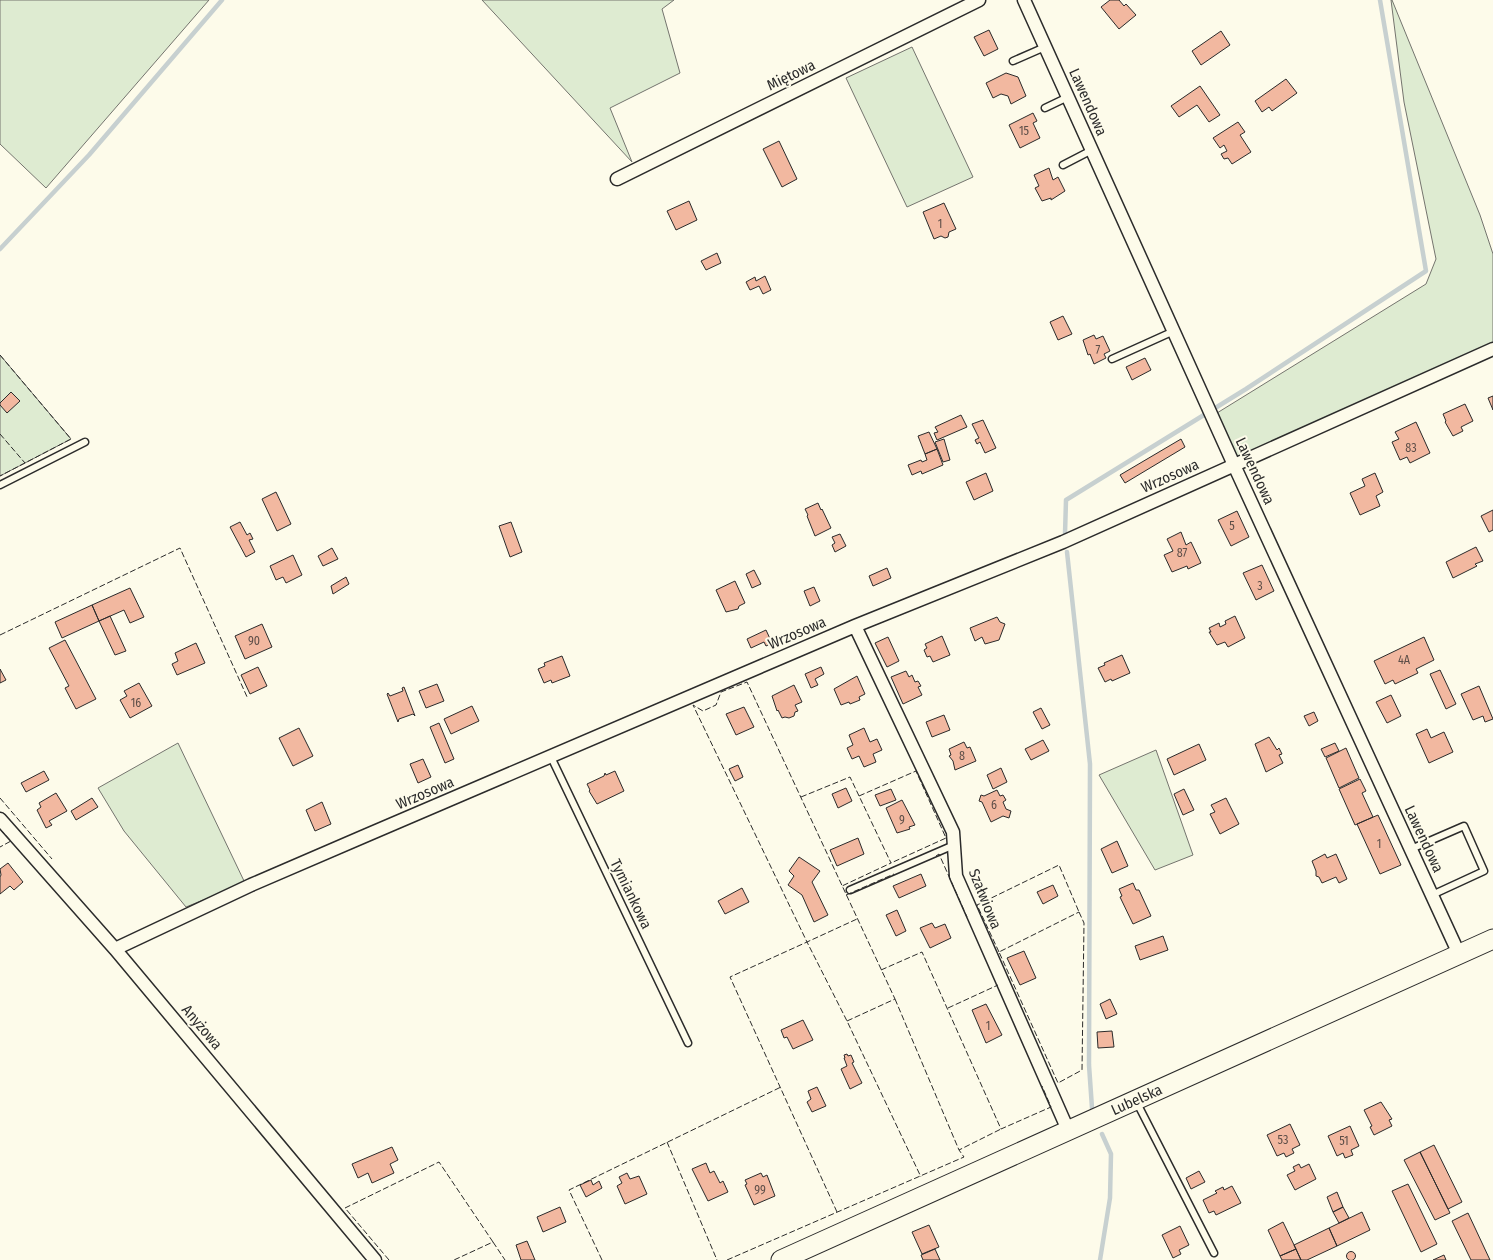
<svg xmlns="http://www.w3.org/2000/svg" width="1493" height="1260" font-family="'Fira Sans Condensed',sans-serif">
  <style>
    .green { fill: #deebd1; stroke: #74746e }
    .lines { fill: none; stroke-linecap: round; stroke-linejoin: round }
    .stream { stroke: #c7d0d0; stroke-width: 4.5 }
    .building { fill: #f2b8a0; stroke: #2b2b2b }
    .service-casing { stroke: #2b2b2b; stroke-width: 9 }
    .minor-casing { stroke: #2b2b2b; stroke-width: 15 }
    .secondary-casing { stroke: #2b2b2b; stroke-width: 21 }
    .service { stroke: #fdfbea; stroke-width: 6 }
    .minor { stroke: #fdfbea; stroke-width: 12 }
    .secondary { stroke: #fdfbea; stroke-width: 19 }
    .fence { stroke: #2b2b2b; stroke-width: 1; stroke-dasharray: 6 2.5; stroke-linecap: butt }
    .labels { text-anchor: middle; stroke-width: 4; stroke-linejoin: round; paint-order: stroke }
    .number-label { font-size: 12px; fill: #5d4e48 }
    .street-label { font-size: 15px; fill: #2b2b2b; stroke: #fdfbea }
  </style>
  <rect width="100%" height="100%" fill="#fdfbea"/>
  <path class="green" d="M0 0H209L46 188 0 144Z
    M482 0H674L662 9 680 73 610 108 632 162Z
    M1391 0H1392L1480 215 1493 254V344L1237 461 1217 413 1426 284 1436 259 1404 102Z
    M912 47 973 177 907 207 846 78Z
    M0 355 71 439 0 476Z
    M178 743 245 883 186 907 124 831 98 788Z
    M1156 750 1193 855 1155 870 1099 775Z"/>
  <g class="lines">
    <path class="stream" d="M0 249 89 155 222 0
      M1065 534 1066 500 1246 389 1426 271 1380 0
      M1067 552 1090 764 1089 1065 1092 1108
      M1100 1260 1110 1198 1111 1154 1102 1134"/>
  </g>
  <path class="building" d="M1110 0H1119L1124 6 1126 4 1136 15 1119 29 1101 7Z
    M989 30 998 49 984 56 974 37Z
    M1221 31 1230 45 1201 65 1192 51Z
    M1006 73 1018 77 1026 96 1011 104 1008 96 1001 94 993 98 986 83Z
    M1286 79 1297 93 1272 111 1269 107 1262 112 1255 101Z
    M1200 86 1220 115 1209 122 1197 105 1179 117 1171 106Z
    M1033 113 1037 121 1033 123 1040 138 1020 148 1009 125Z
    M1238 122 1245 132 1240 135 1251 152 1232 164 1228 158 1224 159 1221 154 1227 151 1224 145 1220 148 1213 138Z
    M779 141 797 179 782 187 763 149Z
    M1049 168 1053 180 1058 177 1065 191 1051 200V198L1042 201 1035 188 1039 186 1034 175Z
    M689 201 697 220 676 230 667 211Z
    M944 203 956 229 949 232 948 237 945 238 941 236 934 239 923 212Z
    M717 253 721 263 706 270 701 261Z
    M765 276 771 290 763 294 759 286 750 290 746 282 755 277 756 281Z
    M1063 316 1072 334 1058 340 1050 322Z
    M1094 335 1096 339 1103 336 1110 351 1104 354 1106 358 1094 364 1090 354 1088 355 1083 340Z
    M1145 358 1151 370 1132 380 1126 367Z
    M11 392 20 401 7 413 0 405V403Z
    M1493 396V410L1488 398Z
    M1465 404 1473 421 1461 427 1463 431 1453 436 1445 422 1446 421 1443 414Z
    M961 415 967 427 937 440 934 433 938 432 935 427Z
    M983 420 996 448 985 453 980 442 977 444 975 440 979 438 972 424Z
    M1416 422 1430 453 1410 463 1407 457 1400 460 1392 442 1399 439 1395 432Z
    M929 432 937 449 925 454 918 436Z
    M944 439 950 460 943 462 935 442Z
    M1181 439 1185 447 1125 483 1120 475Z
    M937 449 943 465 922 474 921 471 912 475 908 465 921 460 922 462 927 460 925 454Z
    M986 473 993 491 974 500 966 482Z
    M1375 473 1383 492 1376 496 1380 506 1360 515 1350 493 1365 486 1362 479Z
    M276 492 291 524 277 531 262 499Z
    M818 503 821 510 822 509 831 528 815 536 807 516 808 515 805 509Z
    M1493 510V530L1489 532 1481 516Z
    M1237 511 1249 537 1231 546 1218 520Z
    M240 522 247 535 250 533 253 539 249 540 255 552 246 557 230 527Z
    M511 522 522 552 510 557 499 526Z
    M1181 532 1186 545 1191 542 1201 563 1188 569 1187 566 1172 572 1164 555 1173 551 1167 539Z
    M840 534 846 546 835 552 832 545 835 543 832 537Z
    M1476 547 1483 561 1475 564 1477 566 1453 578 1446 562Z
    M332 548 338 559 323 566 318 556Z
    M293 555 302 575 286 583 283 577 276 580 270 566Z
    M1262 565 1274 591 1256 600 1243 573Z
    M887 568 891 578 873 586 869 576Z
    M754 570 761 584 752 588 746 574Z
    M346 577 349 584 333 594 331 586Z
    M735 581 745 603 739 606 738 609 726 612 716 590Z
    M814 587 820 601 810 606 804 591Z
    M130 588 144 617 130 623 124 610 99 621 92 605Z
    M92 605 99 621 62 638 55 622Z
    M110 616 126 651 115 655 99 621Z
    M1235 616 1245 638 1228 647 1225 642 1217 645 1209 632H1211L1209 628 1219 623 1220 627 1226 624 1225 621Z
    M997 617 1000 622 1005 624 999 640 985 644 982 637 975 641 970 628Z
    M262 624 272 647 245 659 235 636Z
    M766 630 772 643 766 646 764 642 751 648 747 639Z
    M942 636 950 655 933 662 930 656 927 657 924 650 927 648 925 644Z
    M888 637 899 661 887 667 875 643Z
    M1424 637 1434 660 1416 669 1418 673 1395 684 1393 680 1385 684 1374 661Z
    M65 640 96 699 76 709 65 688 69 686 49 648Z
    M196 643 205 663 177 675 172 664 178 661 175 653Z
    M1122 655 1130 673 1112 681 1111 679 1105 682 1098 668 1105 665 1104 663Z
    M562 656 570 676 552 683 551 680 544 683 538 669 545 666 544 663Z
    M258 667 267 686 250 694 241 675Z
    M821 667 824 674 815 679 818 685 811 688 805 674Z
    M0 669 6 680 0 683Z
    M1440 670 1456 704 1446 709 1430 674Z
    M906 671 909 677 912 675 915 682 918 681 921 686 918 687 922 695 903 704 891 677Z
    M857 676 865 694 859 697 860 700 850 704 849 702 841 705 834 689Z
    M139 683 152 706 130 718 120 700 127 696 124 691Z
    M437 684 444 701 426 708 419 691Z
    M794 685 802 702 795 705 798 711 795 712 794 716 789 718 785 717 782 718 778 710 777 711 772 696Z
    M1479 686 1493 719 1485 722 1483 716 1473 720 1461 694Z
    M404 687 415 716 413 714 399 719 398 722 387 694 388 693 390 696 403 691 402 688Z
    M1391 695 1401 716 1387 723 1376 702Z
    M472 706 479 721 451 734 444 719Z
    M744 707 754 727 736 735 726 714Z
    M1041 708 1050 725 1042 729 1033 712Z
    M1314 712 1318 721 1309 726 1304 716Z
    M944 715 950 730 932 737 926 722Z
    M439 723 454 759 445 763 430 727Z
    M299 728 313 756 293 766 279 738Z
    M864 728 870 742 877 739 882 750 873 754 876 762 864 767 859 756 852 759 847 748 853 745 849 735Z
    M1427 729 1431 738 1444 732 1453 752 1429 763 1416 734Z
    M1269 737 1277 750 1279 748 1282 754 1279 755 1283 763 1266 772 1255 744Z
    M1043 740 1049 751 1031 760 1025 749Z
    M964 742 967 748 970 747 976 761 955 770 953 761 949 756 951 755 949 749Z
    M1335 743 1339 751 1325 757 1321 749Z
    M1199 744 1206 760 1174 775 1167 759Z
    M1346 748 1359 778 1339 788 1326 758Z
    M423 759 431 777 418 783 410 764Z
    M738 765 743 777 735 781 729 769Z
    M1001 768 1007 782 993 789 987 775Z
    M44 771 49 780 26 792 21 783Z
    M615 771 624 791 597 804 589 791 590 790 587 784 604 776 605 773 606 775Z
    M1360 779 1366 791 1362 793 1373 817 1355 825 1339 789Z
    M846 788 852 801 838 808 832 794Z
    M891 789 896 800 880 806 875 795Z
    M1184 789 1194 810 1183 815 1174 794Z
    M997 790 1000 796 1003 795 1006 800 1003 802 1006 809 1011 811 1009 818 1003 816 991 822 982 802 979 801 981 795 984 796Z
    M56 793 67 811 49 821 52 825 46 828 37 810 41 807 39 803Z
    M92 798 98 807 76 820 71 811Z
    M1226 798 1239 824 1220 834 1210 814 1215 812 1211 805Z
    M902 800 915 825 909 827 910 829 897 833 886 808Z
    M322 802 331 824 315 831 306 810Z
    M1378 815 1401 865 1380 874 1357 824Z
    M858 838 864 854 837 866 830 850Z
    M1117 841 1128 866 1112 873 1101 849Z
    M1325 854 1327 858 1336 854 1347 879 1339 883 1336 877 1322 883 1319 877 1316 876V871L1312 861Z
    M799 857 820 871 812 882 828 915 814 922 802 895 788 885 794 876 789 871Z
    M8 863 23 882 14 890 10 886 0 894V877L1 875 0 869Z
    M921 874 926 886 899 898 893 886Z
    M1133 883 1136 890H1139L1151 916 1133 924 1120 897 1122 896 1119 889Z
    M1053 885 1058 896 1043 904 1037 892Z
    M742 888 749 902 725 914 718 901Z
    M897 910 906 931 896 936 886 915Z
    M932 923 935 928 945 924 951 938 930 948 920 928Z
    M1163 936 1168 950 1140 960 1135 946Z
    M1024 951 1036 978 1020 985 1007 958Z
    M1110 999 1117 1014 1106 1019 1100 1004Z
    M986 1004 1002 1035 986 1043 972 1010Z
    M803 1020 813 1040 793 1049 787 1037 784 1038 781 1030Z
    M1112 1031 1114 1047 1098 1048 1097 1032Z
    M847 1054 848 1056 851 1055 854 1062 852 1063 862 1083 850 1089 841 1069 847 1066 844 1058H845L844 1055Z
    M817 1087 826 1106 812 1112 807 1102 811 1099 808 1091Z
    M1381 1102 1392 1119 1389 1120 1392 1126 1374 1135 1370 1127 1372 1126 1364 1110Z
    M1290 1124 1300 1145 1292 1149 1294 1153 1286 1157 1284 1153 1277 1156 1267 1135Z
    M1350 1126 1359 1146 1351 1150 1353 1155 1345 1158 1343 1153 1337 1156 1328 1136Z
    M1434 1145 1462 1202 1448 1209 1420 1152Z
    M392 1147 398 1160 390 1164 394 1173 372 1183 368 1173 358 1178 352 1164Z
    M1420 1152 1450 1213 1435 1220 1404 1160Z
    M706 1163 710 1173 714 1171 720 1183 723 1181 728 1192 708 1201 692 1169Z
    M1299 1164 1301 1168 1309 1164 1316 1179 1295 1190 1287 1175 1295 1171 1293 1167Z
    M1199 1171 1205 1182 1191 1189 1186 1178Z
    M627 1173 630 1179 639 1176 647 1194 625 1204 617 1186 622 1183 619 1177Z
    M761 1173 763 1177 767 1175 775 1196 754 1205 745 1185 747 1184 745 1180Z
    M591 1180 593 1185 599 1181 602 1188 586 1197 580 1185Z
    M1408 1184 1437 1244 1421 1252 1392 1191Z
    M1232 1186 1241 1203 1216 1215 1214 1211 1209 1213 1203 1200 1217 1193 1215 1191 1223 1187 1224 1190Z
    M1337 1192 1343 1207 1333 1212 1327 1197Z
    M560 1207 566 1222 543 1232 537 1217Z
    M1343 1207 1349 1218 1339 1223 1333 1212Z
    M1362 1212 1370 1230 1337 1246 1329 1228Z
    M1468 1213 1490 1260H1471L1452 1221Z
    M1283 1222 1296 1249 1280 1256 1268 1230Z
    M929 1225 939 1247 922 1254 912 1232Z
    M1180 1226 1189 1245 1179 1250 1181 1254 1173 1258 1162 1235Z
    M1329 1228 1337 1246 1307 1260H1301L1294 1245Z
    M527 1241 535 1260H521L516 1245Z
    M935 1249 940 1260H923L921 1255Z
    M1296 1249 1301 1260H1282L1280 1256Z
    M1346.5 1256a4.5 4.5 0 1 1 9 0a4.5 4.5 0 1 1-9 0Z
    M1444 1255 1446 1260H1433Z"/>
  <g class="lines">
    <g class="service-casing">
      <path id="service" d="M1013 61 1045 47
        M1045 108 1068 97
        M1063 165 1092 150
        M1112 359 1174 331
        M0 485 85 442
        M551 757 688 1043
        M1411 849 1464 826 1484 871 1432 895
        M850 890 954 845
        M1136 1101 1214 1253"/>
    </g>
    <g class="minor-casing">
      <path id="minor" d="M1024 0 1234 465 1459 954
        M617 179 979 0
        M855 626 953 832 956 876 1068 1130
        M0 819 115 949 375 1260
        M115 949 251 885 367 835 855 626 1063 542 1493 349"/>
    </g>
    <g class="secondary-casing">
      <g id="secondary">
        <path id="s1" d="M781 1260 1493 939"/>
      </g>
    </g>
    <use href="#service" class="service"/>
    <use href="#minor" class="minor"/>
    <use href="#secondary" class="secondary"/>
    <path class="fence" d="M0 355 71 439 0 476
      M0 434 25 463
      M0 635 180 548 248 699
      M859 796 916 771 946 838 891 863
      M801 797 850 777 891 863 842 886
      M0 798 52 859
      M0 829 11 841 0 847
      M936 856 939 854 967 917
      M846 895 894 874
      M1079 912 1084 923 1082 1070 1058 1083 999 952Z
      M999 952 977 905 1059 865 1079 912
      M881 970 922 952 1001 1129 1051 1107 1042 1086
      M895 999 959 1150 1001 1129
      M948 1008 998 985
      M847 1021 895 999 747 682 721 692 716 705 703 711 693 705 807 942 857 919
      M667 1142 717 1260
      M837 1212 730 977 807 942 847 1021 921 1177
      M493 1242 505 1260
      M389 1260 345 1208 439 1162 493 1242 454 1260
      M602 1260 569 1190 781 1087
      M727 1260 964 1157 959 1150"/>
  </g>
  <g class="labels">
    <g class="number-label">
      <text x="1024" y="135">15</text>
      <text x="940" y="228">1</text>
      <text x="1098" y="354">7</text>
      <text x="1411" y="452">83</text>
      <text x="1232" y="530">5</text>
      <text x="1182" y="557">87</text>
      <text x="1260" y="590">3</text>
      <text x="254" y="645">90</text>
      <text x="1404" y="664">4A</text>
      <text x="136" y="707">16</text>
      <text x="962" y="760">8</text>
      <text x="994" y="809">6</text>
      <text x="902" y="824">9</text>
      <text x="1379" y="848">1</text>
      <text x="988" y="1030">1</text>
      <text x="1283" y="1144">53</text>
      <text x="1344" y="1145">51</text>
      <text x="760" y="1194">99</text>
    </g>
    <g class="street-label">
      <text transform="translate(791 75) rotate(-26)" y="5">Miętowa</text>
      <text transform="translate(1088 102) rotate(66)" y="5">Lawendowa</text>
      <text transform="translate(1255 471) rotate(65)" y="5">Lawendowa</text>
      <text transform="translate(1170 476) rotate(-24)" y="5">Wrzosowa</text>
      <text transform="translate(797 633) rotate(-23)" y="5">Wrzosowa</text>
      <text transform="translate(425 793) rotate(-23)" y="5">Wrzosowa</text>
      <text transform="translate(1424 839) rotate(65)" y="5">Lawendowa</text>
      <text transform="translate(631 894) rotate(64)" y="5">Tymiankowa</text>
      <text transform="translate(985 899) rotate(68)" y="5">Szałwiowa</text>
      <text transform="translate(202 1027) rotate(50)" y="5">Anyżowa</text>
      <text dy="5" stroke="none"><textPath href="#s1" startOffset="390">Lubelska</textPath></text>
    </g>
  </g>
</svg>
